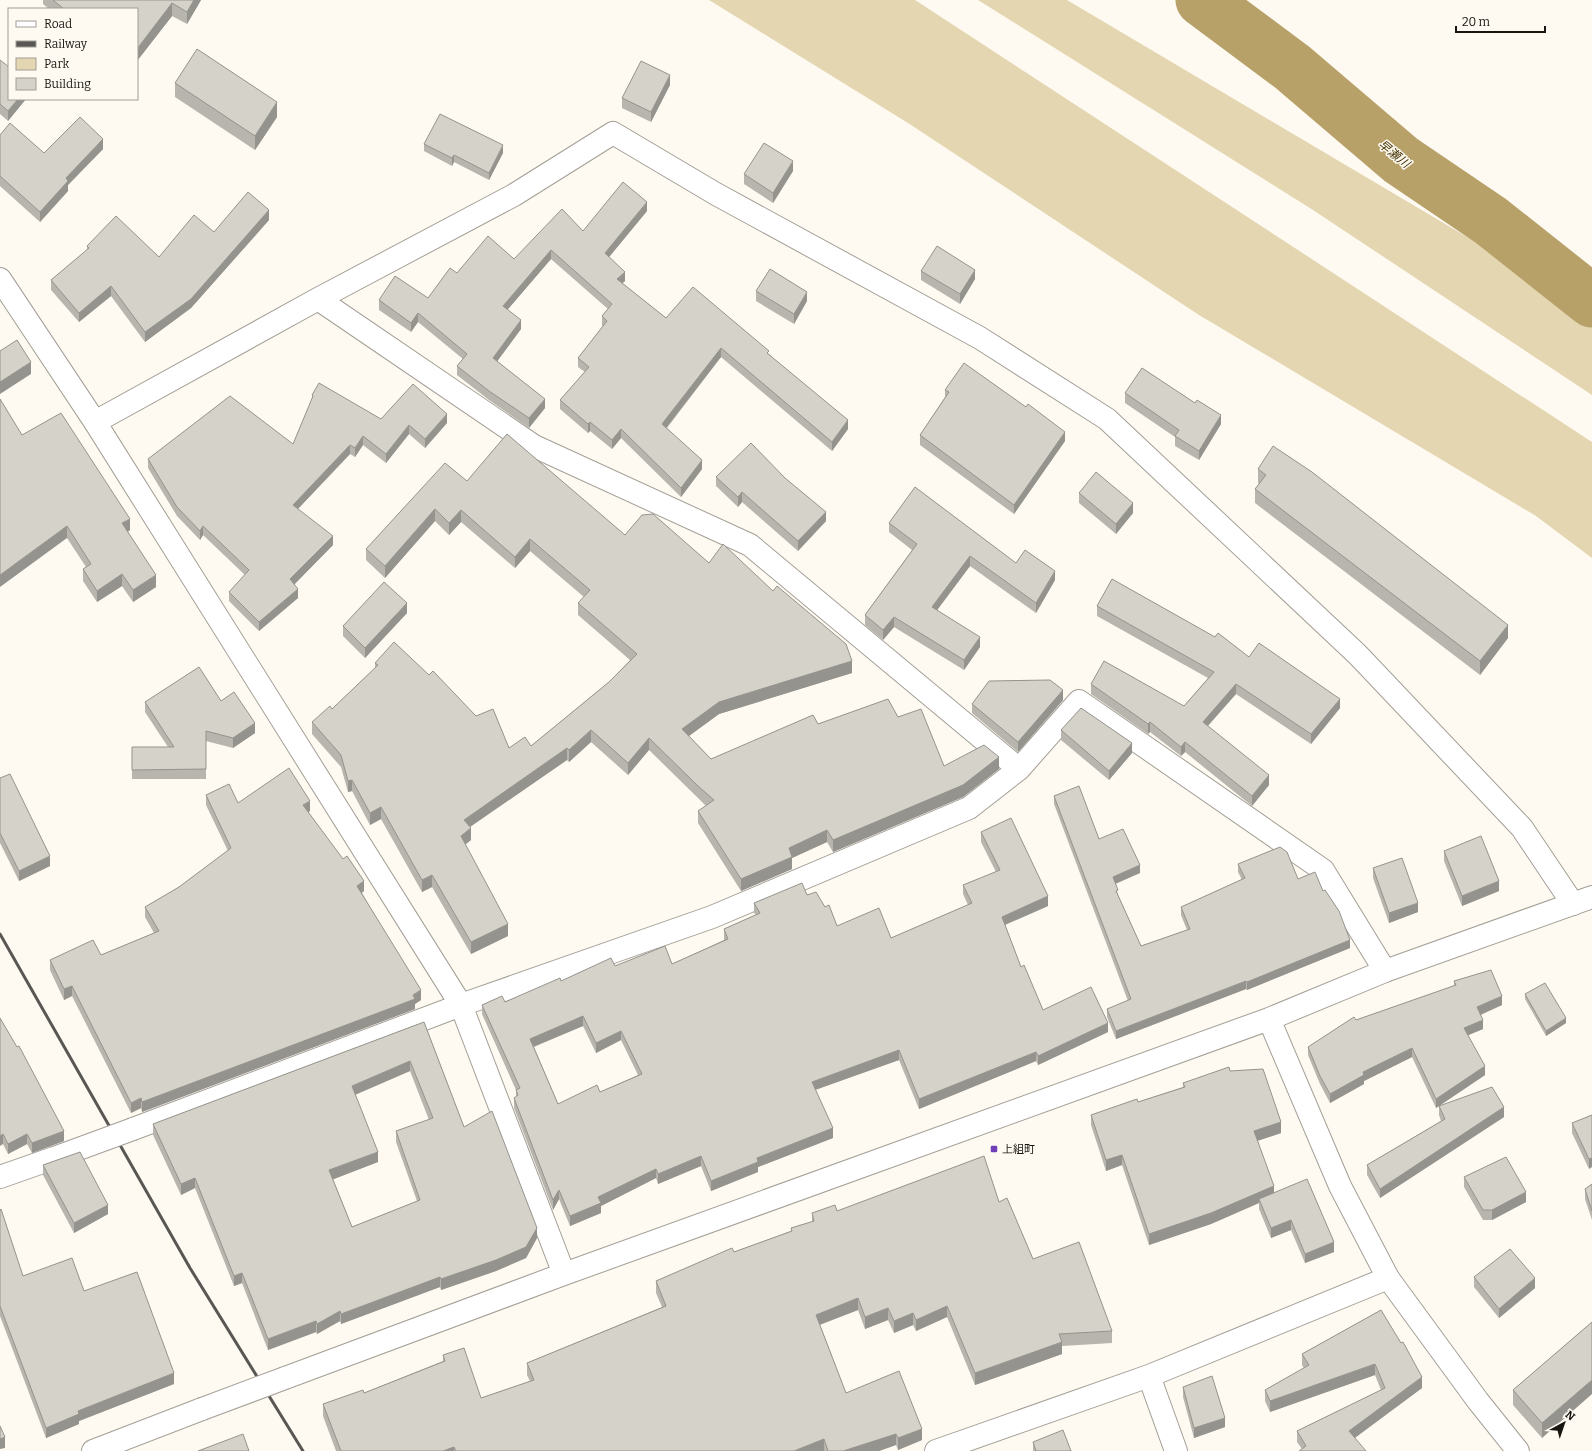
<svg xmlns="http://www.w3.org/2000/svg" width="1592" height="1451" font-family="Bitter,'Noto Sans JP',serif">
  <style>
    .green { fill: #e4d6b1 }
    .lines { fill: none; stroke-linecap: round; stroke-linejoin: round }
    .river { stroke: #b7a169; stroke-width: 53 }
    .street-casing { stroke: #a39f97; stroke-width: 24 }
    .secondary-casing { stroke: #a39f97; stroke-width: 24 }
    .street { stroke: #fff; stroke-width: 22 }
    .secondary { stroke: #fff; stroke-width: 22 }
    .rail { stroke: #595753; stroke-width: 3 }
    .street-bridge-casing { stroke: #a39f97; stroke-width: 24; stroke-linecap: butt }
    .secondary-bridge-casing { stroke: #a39f97; stroke-width: 24; stroke-linecap: butt }
    .street-bridge { stroke: #fff; stroke-width: 22 }
    .secondary-bridge { stroke: #fff; stroke-width: 22 }
    .wall { fill: #b7b5ad; fill-rule: evenodd }
    .shaded-wall { fill: #95938d }
    .building { fill: #d5d2c9; stroke: #95938d; fill-rule: evenodd }
    .poi-dot { fill: #703eb6; stroke: #fefaf1; stroke-width: 1.5 }
    .labels { text-anchor: middle; stroke-width: 3; stroke-linejoin: round; paint-order: stroke }
    .poi-label { font-size: 11px; fill: #161512; stroke: #fefaf1; text-anchor: start }
    .water-label { font-size: 12px; font-style: italic; fill: #413101; stroke: #fefaf1 }
  </style>
  <rect width="100%" height="100%" fill="#fefaf1"/>
  <path class="green" d="M709 0H915L1592 442V558L1536 516 1199 315 908 123Z
    M978 0H1067L1550 286 1592 325V395L1313 210Z"/>
  <g class="lines">
    <path class="river" d="M1202 0 1292 67 1401 160 1491 221 1592 301"/>
    <g class="street-casing">
      <path id="street" d="M318 299 534 446 750 545 1019 769
        M95 422 318 299 514 195 613 133 716 194 980 338 1107 419 1358 655 1522 828 1573 904
        M133 1129 461 1005 712 917 969 808 1019 769 1079 701 1323 870 1385 971
        M0 1177 54 1158
        M1149 1376 1176 1451
        M936 1451 1149 1376 1388 1278"/>
    </g>
    <g class="secondary-casing">
      <path id="secondary" d="M0 279 95 422 461 1005 564 1274
        M1269 1019 1340 1186 1388 1278 1478 1401 1518 1451
        M285 1378 564 1274 1269 1019 1385 971 1592 897
        M93 1451 202 1409"/>
    </g>
    <use href="#street" class="street"/>
    <use href="#secondary" class="secondary"/>
    <path class="rail" d="M0 934 190 1268 303 1451"/>
    <g class="street-bridge-casing">
      <path id="street-bridge" d="M54 1158 133 1129"/>
    </g>
    <g class="secondary-bridge-casing">
      <path id="secondary-bridge" d="M202 1409 285 1378"/>
    </g>
    <use href="#street-bridge" class="street-bridge"/>
    <use href="#secondary-bridge" class="secondary-bridge"/>
  </g>
  <path class="wall" d="M43 0H201L187 24 172 16 137 61V9H49L43 4Z
    M0 60 9 99H26L8 121 0 114Z
    M175 83 277 117 255 150 175 97Z
    M670 85 651 122 622 108V98Z
    M0 135 44 153 103 149 68 185V191L40 222 0 186Z
    M424 144 503 153 489 180 454 162 452 166 424 151Z
    M793 171 773 203 744 184V174Z
    M647 211 609 257 625 281 622 283 666 318 769 354 848 429 832 451 721 357 667 428 702 469 681 497 621 438 612 449 590 431 588 433 560 409V400L585 372 578 367V358L603 326H602V316L608 309 551 259 507 310 521 329 497 361 545 408 529 428 489 400 457 375V366L463 359 418 322 411 332 379 310V300L428 298 457 273 514 259 583 231Z
    M269 220 191 308 145 342 111 296 79 322 51 290V280L87 250V246L159 257 214 232Z
    M921 271 975 279 960 304 921 280Z
    M756 291 807 301 794 324 756 301Z
    M945 390 1065 441 1014 514 920 445V435L945 397Z
    M1125 393 1221 424 1199 460 1175 446V437L1125 403Z
    M312 395 381 419 447 423 425 448 409 434 386 463 363 445 355 457 350 454 298 509 333 545 294 584 298 598 259 631 229 601V592L245 575 203 535 200 540 177 516 148 468V459L293 444 312 400Z
    M22 435 130 530 128 532 156 587 133 602 122 586 97 602 83 581V569L86 567 67 538Z
    M1258 469 1508 638 1480 675 1255 503V489L1259 484 1258 483Z
    M716 477 826 521 798 551 742 502 738 507 716 486Z
    M467 481 625 535 709 563 852 673 719 714 689 736 711 759 818 724 898 717 944 766 999 769 963 797 833 852 827 842 792 858V869L741 891 698 823V811L706 806 698 798 649 750 628 775 591 742 569 762 567 760 470 827 471 840 465 844 508 936 471 954 432 887 422 892 381 819 370 825 352 791 348 792 341 767 312 734V722L332 709 375 668V663L429 675 476 716 509 748 531 746 609 682 630 660 578 615V603L584 597 530 551 515 568 461 522 449 535 435 521 385 578 366 560V549Z
    M1079 493 1133 513 1116 534 1079 503Z
    M889 523 1016 563 1055 580 1036 613 970 566 937 610 980 647 964 670 894 627 883 640 865 625V615L912 550 889 532Z
    M1097 606 1249 657 1340 708 1311 744 1236 694 1208 726 1269 785 1252 806 1185 752 1181 756 1150 732 1148 734 1091 694V684L1184 706 1208 678 1097 616Z
    M407 613 365 658 343 636V626Z
    M1063 700 1018 752 972 713V704Z
    M221 701 255 733 233 748 206 741V779H132V747H168L145 712V702Z
    M1061 730 1132 753 1109 780 1061 740Z
    M0 778 50 866 19 881 0 843Z
    M206 795 238 803 310 811 308 812 364 891 362 893 421 1000 415 1004V1009L142 1112 141 1108 131 1113 72 996 64 1000 50 970V960L101 955 154 933 145 917V907L179 887 228 851 206 805Z
    M1054 796 1099 839 1140 873 1115 883 1118 895 1141 946 1187 930 1181 915V907L1242 880 1238 872V864L1298 879 1323 891 1350 948 1247 990 1246 989 1116 1039 1107 1017V1009L1128 1001 1054 804Z
    M981 832 1048 906 1005 925 1021 967 1043 1010 1108 1032 1038 1065 1036 1061 919 1109 899 1060 815 1090 833 1138 758 1167V1172L711 1191 701 1166 658 1184 656 1178 601 1206V1213L570 1226 559 1199 553 1210 514 1108V1098L516 1097V1090L482 1014V1005L505 1002 561 981 615 966 672 964 724 940V929L756 915 754 913V903L807 895 825 907 837 926 891 938 968 905 963 894V885L996 872 981 842ZM583 1026 596 1053 621 1040 638 1075 600 1092 558 1104 534 1047Z
    M1444 851 1499 891 1462 906 1444 861Z
    M1373 868 1418 912 1389 923 1373 878Z
    M1454 981 1502 1005 1481 1015 1483 1029 1468 1035 1485 1075 1436 1108 1412 1057 1364 1081V1084L1330 1103 1320 1084 1308 1055V1047L1356 1020 1454 986Z
    M1525 994 1566 1023 1546 1036 1525 999Z
    M0 1018 64 1141 32 1153 27 1144 8 1154 3 1144Z
    M424 1022 464 1127 537 1238 526 1258 496 1271 441 1290 440 1287 341 1324 340 1321 317 1334 316 1332 268 1350 242 1283 234 1286 195 1188 181 1195 153 1135V1124ZM410 1071 429 1120 396 1131V1142L417 1201 352 1227 333 1179 378 1162 355 1095Z
    M1230 1071 1281 1133 1257 1141 1274 1193 1334 1252 1305 1263 1291 1230 1271 1238 1259 1209V1203L1211 1224 1149 1245 1122 1165 1106 1171 1091 1125V1115L1138 1102 1183 1087V1083Z
    M1439 1106 1504 1117 1380 1198 1367 1175V1165L1441 1121 1439 1115Z
    M1592 1115 1589 1169 1572 1133V1123Z
    M43 1165 108 1214 74 1233 43 1175Z
    M1464 1177 1526 1202 1492 1220H1483L1464 1187Z
    M1592 1184V1220L1585 1199V1189Z
    M999 1202 1033 1259 1112 1331V1343L1062 1346V1354L975 1385 947 1317 916 1331 913 1325 894 1333 888 1320 865 1329 858 1310 820 1325 846 1393 922 1440 898 1450 896 1445 879 1451H336L323 1416V1404L364 1393 443 1361V1355L481 1398 530 1381 527 1375V1363L662 1307 656 1293V1281L734 1252 791 1231V1228L812 1222V1213L837 1211Z
    M0 1210 23 1276 84 1291 174 1384 79 1421V1424L46 1438 0 1316Z
    M1474 1277 1535 1288 1499 1318 1474 1287Z
    M1381 1310 1422 1388 1355 1438 1302 1449 1297 1442V1431L1381 1390 1375 1375 1270 1412 1265 1401V1390L1304 1368 1302 1365V1354Z
    M1592 1322 1542 1438 1513 1405V1390Z
    M1183 1387 1225 1427 1194 1438 1183 1397Z
    M1033 1442 1071 1451H1033Z"/>
  <path class="shaded-wall" d="M194 0H201L187 24V12Z
    M172 3V16L137 61V49Z
    M670 75V85L651 122V112Z
    M18 99H26L8 121V111Z
    M277 102V117L255 150V136Z
    M103 139V149L68 185V191L40 222V212L66 178Z
    M503 145V153L489 180V173Z
    M454 155V162L452 166V158Z
    M793 161V171L773 203V193Z
    M647 202V211L605 262V253Z
    M269 210V220L191 308 145 342V332Z
    M551 250V259L503 315V306Z
    M975 270V279L960 304V294Z
    M625 272V281L617 288V279Z
    M111 286V296L79 322V313Z
    M807 292V301L794 324V314Z
    M418 313V322L411 332V323Z
    M521 320V329L493 367V358Z
    M721 348V357L662 433V424Z
    M31 362V374L0 394V382Z
    M545 399V408L529 428V418Z
    M447 414V423L425 448V439Z
    M1221 415V424L1199 460V451Z
    M848 420V429L832 451V442Z
    M590 422V431L588 433V424Z
    M409 425V434L386 463V454Z
    M621 429V438L612 449V440Z
    M1065 432V441L1014 514V505Z
    M363 436V445L355 457V448Z
    M350 445V454L293 514V505Z
    M702 460V469L681 497V488Z
    M742 492V502L738 507V497Z
    M1133 503V513L1116 534V524Z
    M435 509V521L385 578V566Z
    M461 510V522L449 535V523Z
    M826 512V521L798 551V541Z
    M130 519V530L122 535V523Z
    M67 526V538L0 587V575Z
    M203 526V535L200 540V531Z
    M333 536V545L290 589V579Z
    M530 539V551L515 568V557Z
    M970 556V566L932 617V607Z
    M1055 571V580L1036 613V603Z
    M122 574V586L97 602V591Z
    M156 575V587L133 602V590Z
    M298 589V598L259 631V622Z
    M407 603V613L365 658V648Z
    M894 617V627L883 640V630Z
    M1508 625V638L1480 675V661Z
    M980 637V647L964 670V660Z
    M852 661V673L719 714 682 741V729L719 702Z
    M1236 684V694L1203 731V722Z
    M1063 690V700L1018 752V742Z
    M1340 699V708L1311 744V734Z
    M1150 722V732L1148 734V724Z
    M255 723V733L233 748V738Z
    M591 730V742L569 762V750Z
    M649 738V750L628 775V763Z
    M1185 742V752L1181 756V747Z
    M1132 743V753L1109 780V771Z
    M567 748V760L464 831V820Z
    M999 757V769L963 797 833 852V840Z
    M1269 775V785L1252 806V796Z
    M352 780V791L348 792V781Z
    M310 801V811L303 816V805Z
    M381 807V819L370 825V813Z
    M471 828V840L461 848V836Z
    M827 830V842L792 858V869L741 891V879L789 848Z
    M50 856V866L19 881V871Z
    M1140 865V873L1113 885V877Z
    M432 875V887L422 892V880Z
    M364 881V891L357 896V886Z
    M1499 881V891L1462 906V896Z
    M1048 896V906L1002 926V917Z
    M1418 903V912L1389 923V913Z
    M508 924V936L471 954V942Z
    M1350 940V948L1247 990V982Z
    M1246 981V989L1116 1039V1031Z
    M72 986V996L64 1000V989Z
    M421 990V1000L415 1004V1009L142 1112V1102L413 995Z
    M1502 996V1005L1477 1016V1007Z
    M583 1016V1026L530 1048V1039Z
    M1566 1018V1023L1546 1036V1031Z
    M1483 1020V1029L1464 1037V1028Z
    M1108 1023V1032L1038 1065V1056Z
    M621 1031V1040L596 1053V1043Z
    M1412 1048V1057L1364 1081V1084L1330 1103V1094L1363 1072Z
    M899 1050V1060L812 1091V1082Z
    M1036 1052V1061L919 1109V1099Z
    M410 1061V1071L352 1096V1086Z
    M1485 1066V1075L1436 1108V1099Z
    M141 1098V1108L131 1113V1103Z
    M1504 1107V1117L1380 1198V1189Z
    M1281 1122V1133L1254 1142V1131Z
    M833 1128V1138L758 1167V1172L711 1191V1181L757 1158Z
    M64 1131V1141L32 1153V1143Z
    M3 1134V1144L0 1146V1136Z
    M27 1134V1144L8 1154V1144Z
    M378 1152V1162L329 1181V1170Z
    M1122 1155V1165L1106 1171V1160Z
    M701 1156V1166L658 1184V1174Z
    M1592 1158V1167L1589 1169V1159Z
    M656 1169V1178L601 1206V1213L570 1226V1216L598 1197Z
    M195 1178V1188L181 1195V1184Z
    M1274 1186V1197L1259 1199V1203L1211 1224 1149 1245V1234Z
    M559 1190V1199L553 1210V1200Z
    M1526 1192V1202L1492 1220V1210Z
    M108 1205V1214L74 1233V1223Z
    M1291 1220V1230L1271 1238V1228Z
    M537 1228V1238L526 1258 496 1271 441 1290V1279Z
    M1334 1242V1252L1305 1263V1254Z
    M242 1273V1283L234 1286V1276Z
    M440 1277V1287L341 1324V1314Z
    M1535 1278V1288L1499 1318V1309Z
    M858 1298V1310L816 1326V1315Z
    M947 1306V1317L916 1331V1320Z
    M888 1308V1320L865 1329V1317Z
    M340 1311V1321L317 1334V1324Z
    M913 1313V1325L894 1333V1321Z
    M316 1321V1332L268 1350V1339Z
    M1062 1342V1354L975 1385V1373Z
    M1375 1364V1375L1270 1412V1401Z
    M174 1373V1384L79 1421V1424L46 1438V1428L78 1411Z
    M1422 1377V1388L1349 1442V1431Z
    M1592 1380V1394L1542 1438V1423Z
    M1225 1418V1427L1194 1438V1428Z
    M922 1429V1440L898 1450V1438Z
    M896 1434V1445L879 1451H843Z
    M5 1437V1448L0 1449V1439Z
    M824 1439V1451H794Z
    M454 1447V1451H443Z"/>
  <path class="building" d="M53 0H194L187 12 172 3 137 49V9H64Z
    M197 49 277 102 255 136 175 83Z
    M0 60 9 67V99H18L8 111 0 104Z
    M641 61 670 75 651 112 622 98Z
    M440 114 503 145 489 173 454 155 452 158 424 144Z
    M80 117 103 139 66 178 68 181 40 212 0 176V135L10 123 44 153Z
    M764 143 793 161 773 193 744 174Z
    M623 182 647 202 605 253 625 272 617 279 666 318 693 287 769 351 767 353 848 420 832 442 721 348 662 424 702 460 681 488 621 429 612 440 590 422 588 424 560 400 589 367 578 358 607 321 602 316 612 304 551 250 503 306 521 320 493 358 545 399 529 418 489 391 457 366 467 354 418 313 411 323 379 300 395 276 428 298 450 268 457 273 488 236 514 259 562 209 583 231Z
    M248 192 269 210 191 299 145 332 111 286 79 313 51 280 89 248 87 246 116 216 159 257 194 215 214 232Z
    M937 246 975 270 960 294 921 271Z
    M770 269 807 292 794 314 756 291Z
    M17 340 31 362 0 382V351Z
    M964 363 1026 407 1028 404 1065 432 1014 505 920 435 949 392 945 390Z
    M1142 368 1195 403 1197 400 1221 415 1199 451 1175 436 1179 430 1125 393Z
    M319 383 381 419 413 384 447 414 425 439 409 425 386 454 363 436 355 448 350 445 293 505 333 536 290 579 298 589 259 622 229 592 249 570 203 526 200 531 177 507 148 459 230 396 293 444 313 396 312 395Z
    M0 399 22 435 61 413 130 519 122 523 156 575 133 590 122 574 97 591 83 569 91 564 67 526 0 575Z
    M507 434 625 535 642 515 653 514 709 563 723 544 773 591 777 586 846 644 852 661 719 702 682 729 711 759 813 715 818 724 888 699 898 717 921 709 944 766 984 745 999 757 963 785 833 840 827 830 789 848 792 857 741 879 698 811 714 800 698 786 649 738 628 763 591 730 569 750 567 748 464 820 471 828 461 836 508 924 471 942 432 875 422 880 381 807 370 813 352 780 348 781 341 755 312 722 330 706 332 709 378 665 375 663 394 642 429 675 433 671 476 716 493 709 509 748 525 737 531 746 609 682 637 654 578 603 590 590 530 539 515 557 461 510 449 523 435 509 385 566 366 549 445 463 467 481Z
    M751 443 785 478 826 512 798 541 742 492 738 497 716 477Z
    M1273 446 1312 472 1508 625 1480 661 1255 489 1266 475 1258 469Z
    M1096 472 1133 503 1116 524 1079 493Z
    M915 487 1016 563 1025 550 1055 571 1036 603 970 556 932 607 980 637 964 660 894 617 883 630 865 615 917 544 889 523Z
    M1112 579 1215 637 1218 633 1249 657 1259 643 1340 699 1311 734 1236 684 1203 722 1269 775 1252 796 1185 742 1181 747 1150 722 1148 724 1091 684 1104 661 1184 706 1214 672 1097 606Z
    M384 582 407 603 365 648 343 626Z
    M199 667 221 701 234 692 255 723 233 738 206 731V769L132 770V747H174L145 702Z
    M1050 680 1063 690 1018 742 972 704 989 681Z
    M1081 708 1132 743 1109 771 1061 730Z
    M289 768 310 801 303 805 343 859 347 856 364 881 357 886 421 990 413 995 415 999 142 1102 141 1098 131 1103 72 986 64 989 50 960 93 940 101 955 159 931 145 907 179 887 231 848 206 795 229 784 238 803Z
    M10 774 50 856 19 871 0 833V778Z
    M1079 786 1099 839 1123 829 1140 865 1113 877 1118 890 1116 891 1141 946 1190 929 1181 907 1245 878 1238 864 1280 847 1287 852 1298 879 1315 872 1323 891 1325 890 1339 911 1350 940 1247 982 1246 981 1116 1031 1107 1009 1131 999 1054 796Z
    M1011 818 1048 896 1002 917 1021 967 1024 965 1043 1010 1091 987 1108 1023 1038 1056 1036 1052 919 1099 899 1050 812 1082 833 1128 757 1158 758 1162 711 1181 701 1156 658 1174 656 1169 598 1197 601 1203 570 1216 559 1190 553 1200 514 1098 518 1095 516 1090 520 1088 482 1005 502 996 505 1002 560 978 561 981 611 958 615 966 665 946 672 964 728 939 724 929 760 913 754 903 802 883 807 895 816 892 825 907 829 905 837 926 879 908 891 938 972 903 963 885 1000 870 981 832ZM583 1016 596 1043 621 1031 642 1074 600 1092 597 1085 558 1104 530 1039Z
    M1481 836 1499 881 1462 896 1444 851Z
    M1402 858 1418 903 1389 913 1373 868Z
    M1491 970 1502 996 1477 1007 1483 1020 1464 1028 1485 1066 1436 1099 1412 1048 1363 1072 1364 1075 1330 1094 1320 1076 1308 1047 1354 1017 1356 1020 1456 985 1454 981Z
    M1545 983 1566 1018 1546 1031 1525 994Z
    M0 1018 17 1047 19 1046 64 1131 32 1143 27 1134 8 1144 3 1134 0 1136Z
    M424 1022 464 1127 492 1111 537 1228 526 1247 496 1260 441 1279 440 1277 341 1314 340 1311 317 1324 316 1321 268 1339 242 1273 234 1276 195 1178 181 1184 153 1124ZM410 1061 433 1118 396 1131 420 1200 352 1227 329 1170 378 1152 352 1086Z
    M1229 1067 1230 1071 1263 1069 1281 1122 1254 1131 1274 1186 1211 1213 1149 1234 1122 1155 1106 1160 1091 1115 1137 1099 1138 1102 1185 1087 1183 1083Z
    M1492 1087 1504 1107 1380 1189 1367 1165 1445 1119 1439 1106Z
    M1592 1115V1158L1589 1159 1572 1123Z
    M80 1152 108 1205 74 1223 43 1165Z
    M984 1156 999 1202 1007 1198 1033 1259 1079 1242 1112 1331 1059 1334 1062 1342 975 1373 947 1306 916 1320 913 1313 894 1321 888 1308 865 1317 858 1298 816 1315 846 1393 899 1371 922 1429 898 1438 896 1434 843 1451H828L824 1439 794 1451H456L454 1447 443 1451H341L323 1404 363 1390 364 1393 445 1361 443 1355 464 1348 481 1398 534 1380 527 1363 666 1306 656 1281 732 1248 734 1252 792 1231 791 1228 814 1221 812 1213 835 1205 837 1211Z
    M1506 1157 1526 1192 1492 1210H1483L1464 1177Z
    M1307 1179 1334 1242 1305 1254 1291 1220 1271 1228 1259 1199Z
    M1592 1184V1211L1585 1189Z
    M1 1209 23 1276 72 1258 84 1291 137 1272 174 1373 78 1411 79 1414 46 1428 0 1306V1210Z
    M1510 1249 1535 1278 1499 1309 1474 1277Z
    M1381 1310 1401 1343 1403 1342 1422 1377 1349 1431 1366 1451H1299L1306 1446 1297 1431 1385 1388 1375 1364 1270 1401 1265 1390 1309 1365 1302 1354Z
    M1592 1322V1380L1542 1423 1513 1390Z
    M1212 1376 1225 1418 1194 1428 1183 1387Z
    M0 1426 5 1437 0 1439Z
    M1063 1430 1071 1451H1036L1033 1442Z
    M243 1434 249 1451H198Z"/>
  <rect class="poi-dot" x="990" y="1145" width="8" height="8" rx="2"/>
  <g class="labels">
    <g class="poi-label">
      <text x="1002" y="1153">上組町</text>
    </g>
    <g class="water-label">
      <text transform="translate(1394 154) rotate(39)" y="4">早瀬川</text>
    </g>
  </g>
  <rect x="8" y="8" width="130" height="92" fill="#fefaf1" stroke="#a19e98"/>
  <rect x="16" y="21" width="20" height="6" fill="#ffffff" stroke="#a19e98"/>
  <text x="44" y="28" font-size="12" fill="#161512">Road</text>
  <rect x="16" y="41" width="20" height="6" fill="#595753" stroke="#a19e98"/>
  <text x="44" y="48" font-size="12" fill="#161512">Railway</text>
  <rect x="16" y="58" width="20" height="12" fill="#e4d6b1" stroke="#a19e98"/>
  <text x="44" y="68" font-size="12" fill="#161512">Park</text>
  <rect x="16" y="78" width="20" height="12" fill="#d5d2c9" stroke="#a19e98"/>
  <text x="44" y="88" font-size="12" fill="#161512">Building</text>
  <g transform="translate(1564 1423) rotate(40)" stroke="#fefaf1" stroke-width="3" paint-order="stroke">
  <path d="M0-3L7 15L0 10L-7 15Z" fill="#161512"/>
  <text y="-6" font-size="11" font-weight="bold" text-anchor="middle" fill="#161512">N</text>
  </g>
  <path d="M1456 26v6h89v-6" fill="none" stroke="#161512" stroke-width="2"/>
  <text x="1462" y="26" font-size="12" fill="#161512" stroke="#fefaf1" stroke-width="3" paint-order="stroke">20 m</text>
</svg>
